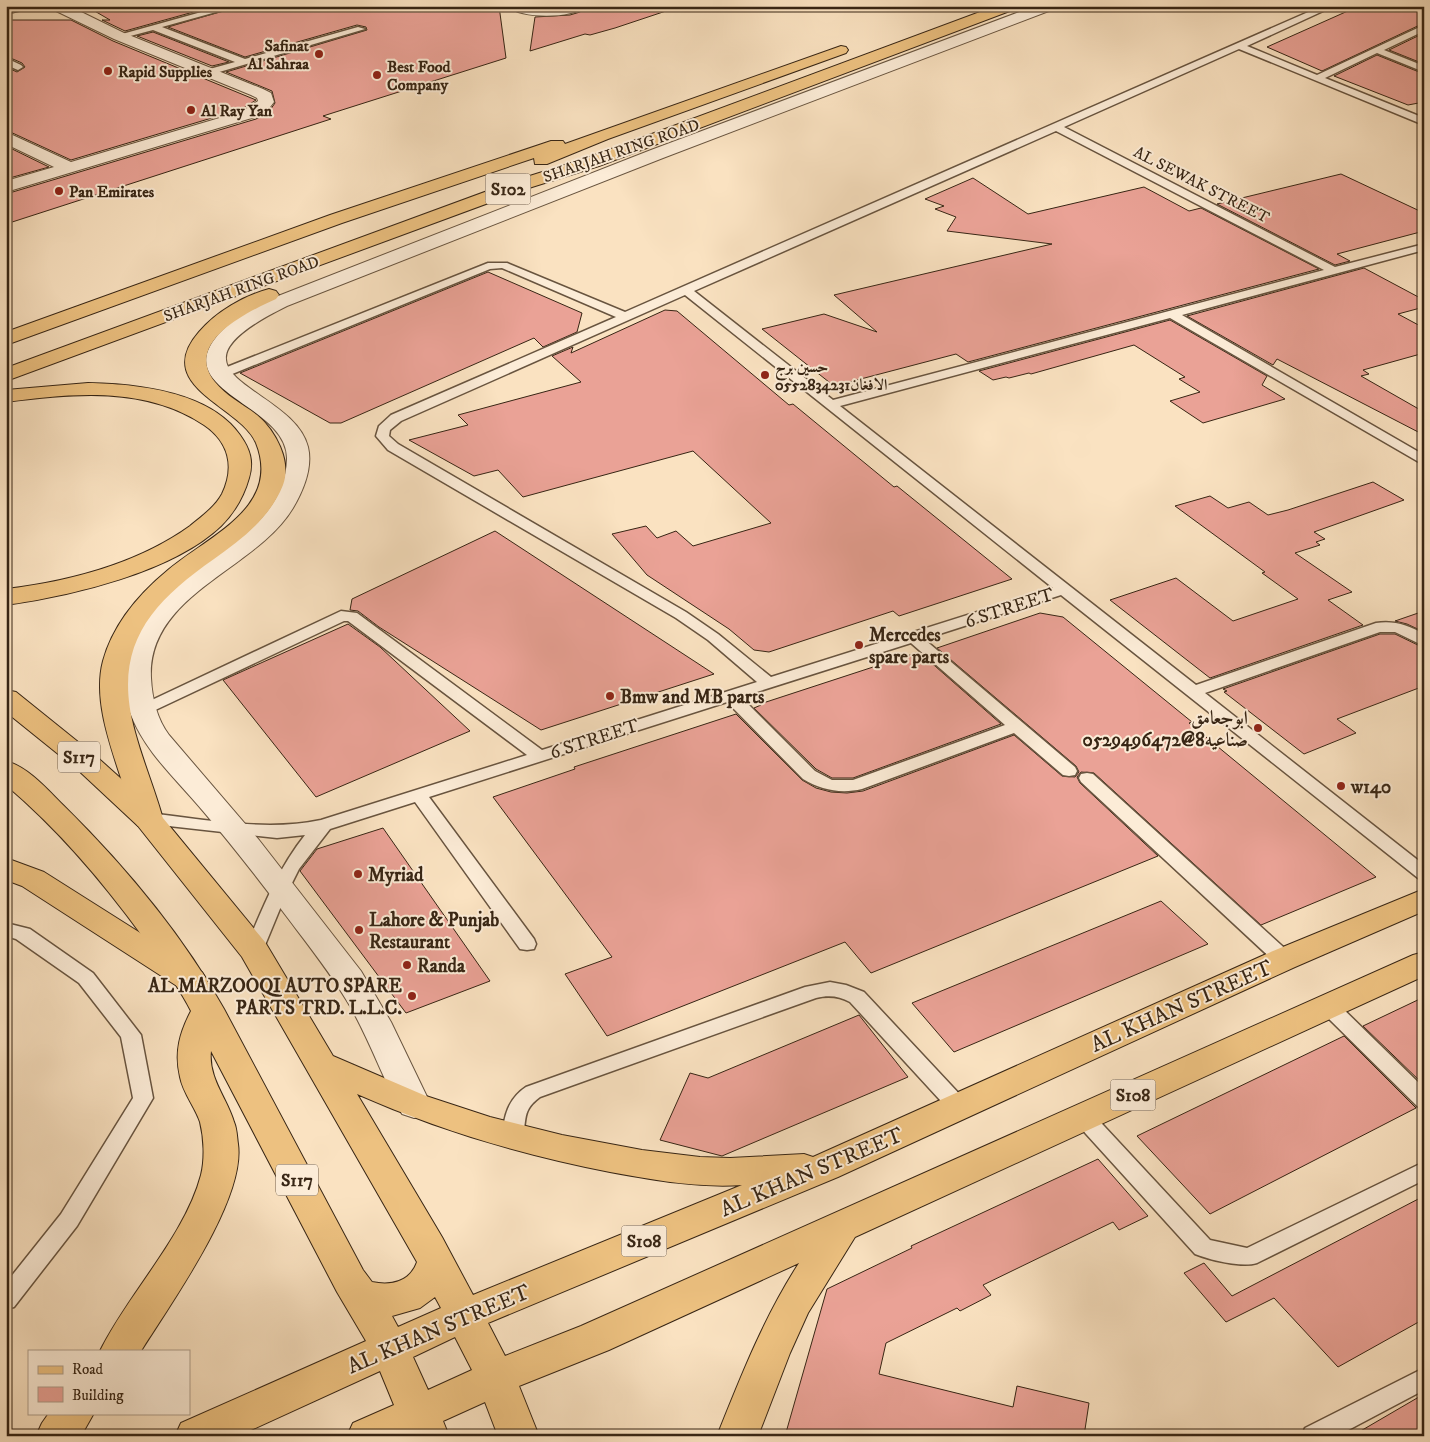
<svg xmlns="http://www.w3.org/2000/svg" width="1430" height="1442" font-family="'IM FELL DW Pica',Amiri,serif">
  <style>
    .building { fill: #eaa296; stroke: #372514 }
    .lines { fill: none; stroke-linecap: round; stroke-linejoin: round }
    .lane-casing { stroke: #68543f; stroke-width: 3 }
    .street-casing { stroke: #68543f; stroke-width: 2 }
    .secondary-casing { stroke: #372514; stroke-width: 2 }
    .primary-casing { stroke: #372514; stroke-width: 2 }
    .highway-casing { stroke: #372514; stroke-width: 2 }
    .lane { fill: #fcecd7; fill-rule: evenodd }
    .street { fill: #fcecd7; fill-rule: evenodd }
    .secondary { fill: #fcecd7; fill-rule: evenodd }
    .primary { fill: #edc180; fill-rule: evenodd }
    .highway { fill: #edc180; fill-rule: evenodd }
    .poi-dot { fill: #8f2418; stroke: #fcecd7; stroke-width: 2 }
    .labels { text-anchor: middle; stroke-width: 4; stroke-linejoin: round; paint-order: stroke }
    .far-poi-label { font-size: 16px; font-weight: bold; fill: #372514; stroke: #fcecd7; text-anchor: start }
    .far-street-label { font-size: 16px; fill: #372514; stroke: #fcecd7 }
    .shield { fill: #fcecd7; stroke: #72614e; stroke-width: 1 }
    .shield-label { font-size: 18px; font-weight: bold; fill: #372514 }
    .street-label { font-size: 19px; fill: #372514; stroke: #fcecd7 }
    .poi-label { font-size: 19px; font-weight: bold; fill: #372514; stroke: #fcecd7; text-anchor: start }
    .near-street-label { font-size: 22px; fill: #372514; stroke: #fcecd7 }
  </style>
  <rect width="100%" height="100%" fill="#fae2c1"/>
  <filter id="stains"><feTurbulence type="fractalNoise" baseFrequency=".004" numOctaves="4"/><feColorMatrix values="0 0 0 0 .2 0 0 0 0 .09 0 0 0 0 .02 0 0 0 .5 -.17"/></filter>
  <radialGradient id="worn" r=".72"><stop offset=".6" stop-color="#630" stop-opacity="0"/><stop offset="1" stop-color="#630" stop-opacity=".3"/></radialGradient>
  <path class="building" d="M86 6H215L125 31 102 20H110Z
    M240 6H499L506 58 323 116 331 119 6 224V194L256 119 268 113 275 103 272 91 226 72 367 30 366 27 357 25 245 57 168 27Z
    M587 6H668L669 10 615 28 590 35 585 34 530 51 535 17 570 15 580 12Z
    M1359 6H1424V23L1322 71 1267 47Z
    M6 20H71L113 41 256 100 242 109 71 160 6 130V67L17 72 25 67 22 63 6 56Z
    M153 32 229 62 212 66 137 36Z
    M1424 33V64L1389 50Z
    M1377 55 1424 74V102L1408 105 1334 76Z
    M6 146 49 167 6 179Z
    M1341 174 1424 213V231L1337 254 1350 261 1335 265 1217 204Z
    M973 178 1028 214 1144 187 1189 211 1201 208 1319 269 968 362 956 354 834 386 762 329 824 314 877 332 834 295 1052 244 947 231 956 217 935 209 944 206 925 199Z
    M1364 268 1424 300V307L1398 314 1424 328V353L1363 370 1369 374 1361 376 1424 412V435L1277 359 1273 365 1187 316Z
    M488 272 582 313 577 332 543 347 534 338 341 423H330L240 373Z
    M665 310 677 311 789 405 793 404 894 487 897 486 1012 579 899 616 893 611 769 652 754 650 729 629 647 575 612 534 646 526 657 538 676 531 693 546 771 523 693 451 523 497 498 470 474 476 409 440 468 425 458 415 581 382 552 356 573 347 571 353Z
    M1170 320 1267 376 1262 385 1285 399 1203 423 1170 401 1200 392 1179 379 1185 377 1134 345 1031 374 1029 373 1009 378 1006 377 993 380 979 371Z
    M1373 482 1404 500 1314 532 1325 539 1316 542 1320 545 1295 553 1352 592 1328 600 1363 625 1210 678 1110 600 1176 578 1233 621 1298 599 1262 573 1265 572 1175 506 1210 496 1228 508 1249 502 1268 515 1288 510Z
    M495 531 714 674 541 730 379 627 358 611 350 610 352 599Z
    M1424 611V632L1407 624 1395 621Z
    M1040 613 1063 617 1192 722 1189 723 1376 877 1261 925 1094 773 1081 772 1077 777 1080 783 1158 856 871 973 845 942 607 1036 565 974 612 957 493 797 575 769 574 767 736 714 802 780 816 788 831 792 847 793 863 791 1014 735 1062 776 1075 777 1079 772 1076 766 937 648Z
    M348 624 380 647 470 731 316 797 223 680Z
    M1380 634H1395L1424 648V686L1337 719 1356 733 1304 754 1224 692 1227 691 1223 689Z
    M919 652 1001 724 853 778H832L816 769 754 708 761 705 760 704Z
    M383 828 490 981 406 1013 300 871 317 849Z
    M1161 901 1208 944 954 1052 912 1003Z
    M1424 997V1085L1363 1026Z
    M859 1015 908 1077 722 1156 660 1140 690 1073 708 1078Z
    M1344 1036 1416 1108 1210 1214 1137 1136Z
    M1098 1159 1148 1216 1119 1230 1113 1222 983 1285 991 1295 960 1311 957 1308 886 1343 879 1374 1013 1407 1017 1386 1089 1403 1084 1436H785L827 1289 912 1248 911 1246Z
    M1424 1196V1319L1338 1367 1274 1298 1226 1322 1184 1273 1204 1263 1232 1296Z
    M1424 1394V1436H1352Z"/>
  <g class="lines">
    <g class="lane-casing">
      <path id="lane" d="M223 6H238L162 27 245 59 358 27 365 29 209 75 206 74V70L235 62 153 30 119 39 115 36Z
        M1322 6H1334L1247 46 1317 75 1424 25V31L1384 50 1424 66V72L1377 53 1325 78 1424 118V125L1239 49 1064 127 1335 267 1424 244V250L1182 315 1424 455V465L1170 318 840 406 1196 685 1376 623C1393 620 1409 625 1424 634V646L1395 632H1380L1205 693 1424 865V880L1418 878 1061 595 924 639 1075 767 1077 771 1075 775 1069 776 1063 775 1014 733 862 789C841 794 821 790 803 779L727 702 429 797 534 939 536 944 534 949 527 950 520 949 415 802 330 829 299 869 284 899 263 950 261 955 254 957 247 955 245 950C262 909 278 869 305 835L277 838 142 823 139 819 142 815 148 813C205 819 265 832 321 820L527 755 348 621H344L149 713H137L135 710 137 707 341 611 357 613 542 750 757 682 708 640 676 618 388 450 376 436 379 426 391 415 616 317 502 268 490 269 225 377H217L215 374 217 371 488 263H507L625 312ZM1056 131 1324 270 833 400 694 291ZM685 295 1053 588 771 677 718 634 686 612 398 444 389 436 390 430 401 421ZM911 643 1005 725 853 780H832L815 771 741 697Z
        M6 58 21 65 23 67 18 70 6 65Z
        M1087 773 1093 774 1291 954 1293 959 1291 964 1284 966 1277 964 1081 782 1079 778 1081 774Z
        M6 923 30 929 93 973 141 1035 153 1098 77 1226 14 1307 6 1309V1283L61 1214 133 1098 121 1037 79 983 16 939 6 936Z
        M830 982 846 985 864 992 965 1100 968 1106 965 1112 958 1114 951 1112 850 1002C839 996 829 995 816 998L540 1097C518 1113 530 1124 519 1143L512 1145 505 1143 502 1137C504 1116 508 1099 526 1087L805 987Z
        M1328 999 1335 1001 1424 1088V1109L1417 1106 1321 1011 1318 1006 1321 1001Z
        M1084 1110 1091 1112 1210 1240 1247 1248 1424 1162V1180L1257 1263C1242 1268 1210 1260 1195 1254L1077 1124 1074 1118 1077 1112Z
        M1424 1368V1390L1337 1436H1302L1305 1428Z"/>
    </g>
    <g class="street-casing">
      <path id="street" d="M50 6H69L124 33 263 89 271 93 274 102 267 111 255 117 6 192V181L54 167 6 144V132L71 162 243 111 258 101 257 98 251 95 114 39 52 9Z
        M508 6H585C574 19 519 19 508 6Z
        M1035 6H1056L1054 9 663 158 287 306C145 376 293 385 308 447 313 468 303 491 293 508 256 570 147 594 151 678 152 698 157 719 169 735L259 840 361 971 391 1022 431 1105 426 1114 414 1118 402 1114C383 1079 370 1041 350 1006 332 975 309 946 287 917 260 881 232 845 203 811 178 781 145 752 131 715 117 678 125 650 145 617 183 559 284 539 287 459 288 406 176 392 214 340 229 320 251 308 273 298L651 150Z"/>
    </g>
    <g class="secondary-casing">
      <path id="secondary" d="M6 6H30L28 9 6 14Z"/>
    </g>
    <g class="primary-casing">
      <path id="primary" d="M6 690 16 692 98 758 158 812 265 942 333 1056 426 1096 490 1117 562 1135 642 1150 700 1157 730 1158 804 1154 813 1157 1273 951 1424 889V911L1295 967 838 1177 488 1323 505 1356 581 1326 1413 955 1424 952V976L855 1237 808 1313 790 1353 758 1436H717C741 1376 764 1317 799 1263L609 1350 519 1386 539 1436H498L485 1402 443 1421 449 1436H347L353 1423 394 1405 380 1371 238 1436H175L181 1423 366 1341 337 1292 211 1051C208 1078 227 1098 234 1122 237 1129 237 1137 238 1144 246 1199 171 1303 141 1351H100C128 1294 185 1236 201 1175 205 1159 204 1138 200 1122 195 1107 183 1093 180 1077 174 1052 180 1032 191 1011 177 984 160 961 143 937 103 882 59 830 6 785V761C28 767 47 789 63 805 124 865 182 934 224 1009L363 1270 372 1282C391 1286 410 1282 417 1262L242 957 138 826 78 770 6 712ZM357 1094C438 1130 523 1155 610 1172 654 1180 698 1188 742 1185L473 1295 442 1237ZM435 1297 441 1308 398 1327 392 1316 420 1308ZM455 1337 472 1370 428 1390 413 1357Z
        M49 1413H94L81 1436H36L42 1423Z"/>
    </g>
    <g class="highway-casing">
      <path id="highway" d="M996 6H1017L1015 9 599 166 532 187 6 381V368L520 179 587 158Z
        M841 46 846 47 848 50 846 53 608 139 547 164H535L534 158 342 223 6 345V332L330 215 551 141H563L565 144Z
        M269 289 276 291 279 295 276 299C247 312 183 343 215 382 226 396 243 404 257 415 275 430 292 461 283 485 270 518 242 539 214 559 148 605 112 648 135 732 143 762 155 790 163 819L158 826 148 828 138 826 133 819C122 771 90 710 103 661 113 624 140 593 168 570 208 536 282 508 256 443 241 406 151 387 199 332 216 312 243 296 269 289Z
        M88 383C137 384 209 391 240 435 250 449 254 461 249 478 244 496 235 512 221 526 173 572 71 596 6 605V589C71 581 137 564 190 526 201 517 215 507 222 494 235 467 229 442 204 425 146 386 72 393 6 402V390Z
        M6 858 44 872 202 972 207 980 202 988 191 991 180 988 22 886 6 880Z"/>
    </g>
    <use href="#lane" class="lane"/>
    <use href="#street" class="street"/>
    <use href="#secondary" class="secondary"/>
    <use href="#primary" class="primary"/>
    <use href="#highway" class="highway"/>
  </g>
  <g class="poi-dot">
    <circle cx="319" cy="54" r="5"/>
    <circle cx="108" cy="71" r="5"/>
    <circle cx="377" cy="75" r="5"/>
    <circle cx="191" cy="110" r="5"/>
    <circle cx="59" cy="191" r="5"/>
    <circle cx="765" cy="375" r="5"/>
    <circle cx="859" cy="645" r="5"/>
    <circle cx="610" cy="696" r="5"/>
    <circle cx="1258" cy="728" r="5"/>
    <circle cx="1341" cy="786" r="5"/>
    <circle cx="358" cy="874" r="5"/>
    <circle cx="359" cy="930" r="5"/>
    <circle cx="407" cy="965" r="5"/>
    <circle cx="412" cy="996" r="5"/>
  </g>
  <g class="labels">
    <g class="far-poi-label">
      <text x="309" y="51" text-anchor="end">Safinat<tspan x="309" dy="18">Al Sahraa</tspan></text>
      <text x="387" y="72">Best Food<tspan x="387" dy="18">Company</tspan></text>
      <text x="118" y="77">Rapid Supplies</text>
      <text x="201" y="116">Al Ray Yan</text>
      <text x="69" y="197">Pan Emirates</text>
      <text x="775" y="372">حسين برج<tspan x="775" dy="18">الافغان0552834231</tspan></text>
    </g>
    <g class="far-street-label">
      <text transform="translate(621 150) rotate(-19)" y="6">SHARJAH RING ROAD</text>
      <text transform="translate(1202 184) rotate(27)" y="6">AL SEWAK STREET</text>
      <text transform="translate(241 288) rotate(-20)" y="6">SHARJAH RING ROAD</text>
    </g>
    <g class="shield">
      <rect x="485.5" y="173.5" width="45" height="31" rx="4"/>
      <rect x="58" y="741.5" width="42" height="31" rx="4"/>
      <rect x="1110.5" y="1079.5" width="45" height="31" rx="4"/>
      <rect x="276" y="1164.5" width="42" height="31" rx="4"/>
      <rect x="621.5" y="1225.5" width="45" height="31" rx="4"/>
    </g>
    <g class="shield-label">
      <text x="508" y="195">S102</text>
      <text x="79" y="763">S117</text>
      <text x="1133" y="1101">S108</text>
      <text x="297" y="1186">S117</text>
      <text x="644" y="1247">S108</text>
    </g>
    <g class="street-label">
      <text transform="translate(1009 607) rotate(-18)" y="7">6 STREET</text>
      <text transform="translate(594 738) rotate(-18)" y="7">6 STREET</text>
    </g>
    <g class="poi-label">
      <text x="869" y="641">Mercedes<tspan x="869" dy="22">spare parts</tspan></text>
      <text x="620" y="703">Bmw and MB parts</text>
      <text x="1248" y="724" text-anchor="end">ابوجعامق<tspan x="1248" dy="22">صناعيه8@0529496472</tspan></text>
      <text x="1351" y="793">w140</text>
      <text x="368" y="881">Myriad</text>
      <text x="369" y="926">Lahore &amp; Punjab<tspan x="369" dy="22">Restaurant</tspan></text>
      <text x="417" y="972">Randa</text>
      <text x="402" y="992" text-anchor="end">AL MARZOOQI AUTO SPARE<tspan x="402" dy="22">PARTS TRD. L.L.C.</tspan></text>
    </g>
    <g class="near-street-label">
      <text transform="translate(1181 1005) rotate(-24)" y="8">AL KHAN STREET</text>
      <text transform="translate(811 1171) rotate(-23)" y="8">AL KHAN STREET</text>
      <text transform="translate(438 1328) rotate(-23)" y="8">AL KHAN STREET</text>
    </g>
  </g>
  <rect width="1430" height="1442" fill="none" stroke="#fae2c1" stroke-width="25"/>
  <rect x="8" y="8" width="1415" height="1427" fill="none" stroke="#372514" stroke-width="2.5"/>
  <rect x="12" y="12" width="1405" height="1417" fill="none" stroke="#372514"/>
  <rect x="28" y="1350" width="162" height="65" fill="#fcecd7" stroke="#ad9c89"/>
  <rect x="38" y="1366" width="25" height="8" fill="#edc180" stroke="#ad9c89"/>
  <text x="72" y="1374" font-size="15" fill="#372514">Road</text>
  <rect x="38" y="1387" width="25" height="15" fill="#eaa296" stroke="#ad9c89"/>
  <text x="72" y="1400" font-size="15" fill="#372514">Building</text>
  <rect width="100%" height="100%" filter="url(#stains)"/>
  <rect width="100%" height="100%" fill="url(#worn)"/>
</svg>
